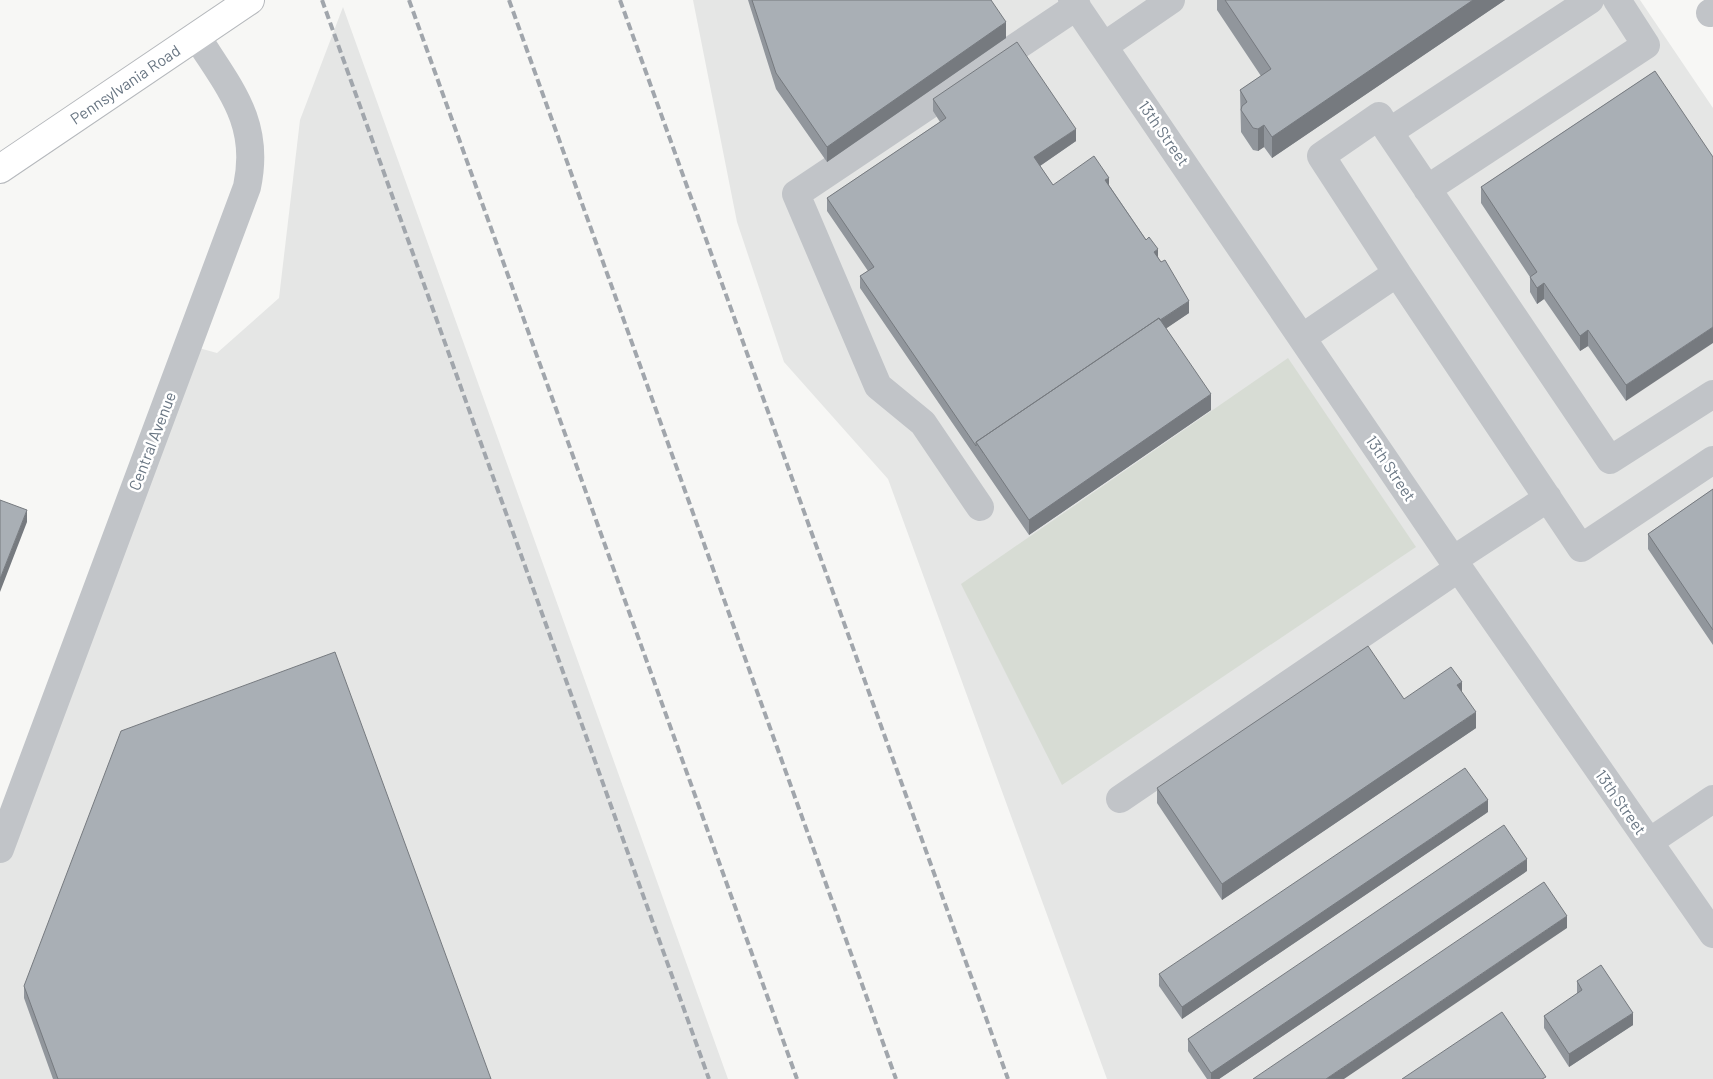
<svg xmlns="http://www.w3.org/2000/svg" width="1713" height="1079" font-family="Barlow,sans-serif">
  <style>
    .built { fill: #e5e6e5 }
    .green { fill: #d7dcd4 }
    .lines { fill: none; stroke-linecap: round; stroke-linejoin: round }
    .major-casing { stroke: #b5b8bc; stroke-width: 30 }
    .minor { stroke: #c1c4c8; stroke-width: 28 }
    .major { stroke: #fff; stroke-width: 28 }
    .rail { stroke: #a1a6ac; stroke-width: 4; stroke-dasharray: 8 4; stroke-linecap: butt }
    .wall { fill: #91969c }
    .shaded-wall { fill: #767a7f }
    .building { fill: #a9afb5; stroke: #767a7f }
    .labels { text-anchor: middle; stroke-width: 5; stroke-linejoin: round; paint-order: stroke }
    .street-label { font-size: 16px; fill: #697683; stroke: #fff }
  </style>
  <rect width="100%" height="100%" fill="#f7f7f5"/>
  <path class="built" d="M693 0H1640L1713 108V1079H1107L888 479 784 362 737 222Z
    M343 7 728 1079H0V849L188 345 217 353 279 298 300 120Z"/>
  <path class="green" d="M1288 358 1416 547 1062 785 961 584Z"/>
  <g class="lines">
    <g class="major-casing">
      <g id="major">
        <path id="s1" d="M0 169 250 0"/>
      </g>
    </g>
    <path class="minor" d="M1072 0 1453 560 1713 934
      M1710 13 1713 11
      M1104 46 1171 0
      M1389 132 1610 460 1713 394
      M1427 189 1646 45 1617 0
      M1397 273 1581 548 1713 460
      M1303 337 1397 273 1321 156 1379 116 1389 132 1590 0
      M980 507 923 423 878 386 796 194 1077 6
      M1453 560 1548 498
      M1120 799 1459 568
      M1649 842 1713 799
      M0 849 247 187C261 122 229 88 197 37"/>
    <use href="#major" class="major"/>
    <path class="rail" d="M322 0 709 1079
      M409 0 797 1079
      M509 0 896 1079
      M620 0 1008 1079"/>
  </g>
  <path class="wall" d="M748 0H991L1006 38 827 162 776 89Z
    M1217 0H1505L1272 158 1264 147 1258 151 1253 150 1241 132 1240 90 1261 76 1217 10Z
    M1655 71 1626 401 1588 346 1580 351 1544 299 1537 304 1530 292V277L1481 203V187Z
    M933 99 1076 141 1040 166 1053 185H1109L1158 257 1189 313 1166 328 1211 410 1029 535 860 288V276L868 271 827 211V198L940 122 933 111Z
    M1713 489V645L1648 549V534Z
    M1404 699 1476 728 1222 900 1157 803V788Z
    M1488 812 1182 1019 1159 986V974Z
    M1527 871 1219 1079H1207L1188 1051V1039Z
    M1577 981 1633 1025 1569 1067 1544 1028V1016L1577 994Z
    M24 986 491 1079H53L24 998Z"/>
  <path class="shaded-wall" d="M1473 0H1505L1272 158V137Z
    M1006 22V38L827 162V147Z
    M1264 125V147L1258 151V129Z
    M1076 129V141L1034 170V157Z
    M1109 178V190L1105 180Z
    M1158 249V261L1154 252Z
    M1544 283V299L1537 304V288Z
    M1189 301V313L983 453 977 444Z
    M1713 327V343L1626 401V385Z
    M1588 330V346L1580 351V336Z
    M1211 394V410L1029 535V520Z
    M27 510V522L0 592V579Z
    M1462 682V698L1457 685Z
    M1476 712V728L1222 900V884Z
    M1488 800V812L1182 1019V1007Z
    M1527 859V871L1219 1079H1211V1073Z
    M1567 916V928L1344 1079H1326Z
    M1633 1013V1025L1569 1067V1054Z"/>
  <path class="building" d="M752 0H991L1006 22 827 147 776 73Z
    M1225 0H1473L1272 137 1264 125 1258 129 1253 128 1241 110 1242 106 1247 102 1240 90 1271 69Z
    M1017 42 1076 129 1034 157 1053 185 1094 156 1109 178 1105 180 1146 240 1149 237 1158 249 1154 252 1161 262 1165 260 1189 301 1160 320 1159 318 976 442V446L860 276 874 267 827 198 946 118 933 99Z
    M1655 71 1713 157V327L1626 385 1588 330 1580 336 1544 283 1537 288 1530 277 1537 272 1481 187Z
    M1159 318 1211 394 1029 520 976 442Z
    M1713 489V630L1648 534Z
    M0 500 27 510 0 579Z
    M1368 646 1404 699 1451 667 1462 682 1457 685 1476 712 1222 884 1157 788Z
    M335 652 491 1079H58L24 986 121 731Z
    M1465 768 1488 800 1182 1007 1159 974Z
    M1504 825 1527 859 1211 1073 1188 1039Z
    M1544 882 1567 916 1326 1079H1253Z
    M1601 965 1633 1013 1569 1054 1544 1016 1582 990 1577 981Z
    M1502 1012 1546 1077 1542 1079H1402Z"/>
  <g class="labels">
    <g class="street-label">
      <text dy="6" stroke="none"><textPath href="#s1" startOffset="151">Pennsylvania Road</textPath></text>
      <text transform="translate(1164 133) rotate(55)" y="6">13th Street</text>
      <text transform="translate(152 441) rotate(-69)" y="6">Central Avenue</text>
      <text transform="translate(1391 468) rotate(56)" y="6">13th Street</text>
      <text transform="translate(1621 802) rotate(55)" y="6">13th Street</text>
    </g>
  </g>
</svg>
